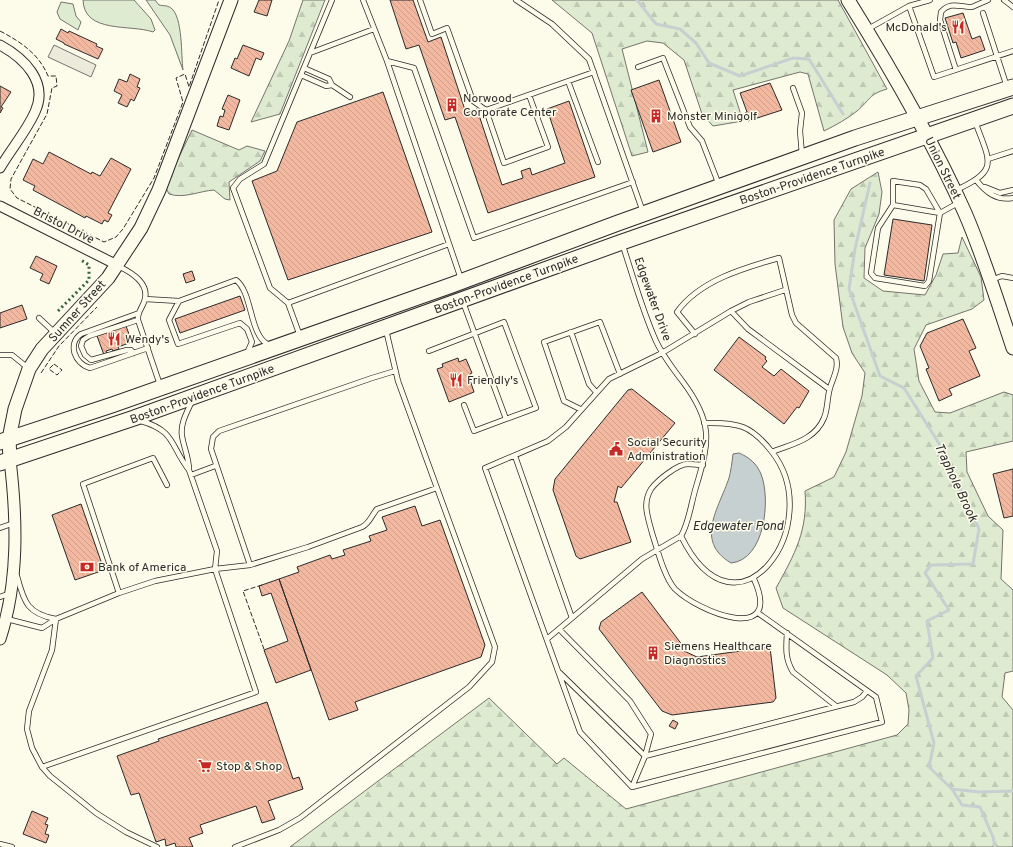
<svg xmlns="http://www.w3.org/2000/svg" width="1013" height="847" font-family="Overpass,sans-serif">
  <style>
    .green { fill: #deebd1; stroke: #74746e }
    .forest { fill: url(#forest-firs); stroke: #74746e }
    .parking { fill: #eceadb; stroke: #74746e }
    .water { fill: #c7d0d0; stroke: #74746e }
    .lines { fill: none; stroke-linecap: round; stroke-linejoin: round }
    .stream { stroke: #c7d0d0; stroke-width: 3 }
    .building { fill: url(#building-back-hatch); stroke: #2b2b2b }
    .service-casing { stroke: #2b2b2b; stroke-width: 6 }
    .minor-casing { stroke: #2b2b2b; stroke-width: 11 }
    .tertiary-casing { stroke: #2b2b2b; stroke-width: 13 }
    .secondary-casing { stroke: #2b2b2b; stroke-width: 15 }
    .primary-casing { stroke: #2b2b2b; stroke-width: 17 }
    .service { stroke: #fdfbea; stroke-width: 4.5 }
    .minor { stroke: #fdfbea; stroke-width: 9 }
    .tertiary { stroke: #fdfbea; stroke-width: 11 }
    .secondary { stroke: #fdfbea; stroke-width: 13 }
    .primary { stroke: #fdfbea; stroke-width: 15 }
    .hedge { stroke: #34623c; stroke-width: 3; stroke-dasharray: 2 3; stroke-linecap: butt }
    .fence { stroke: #2b2b2b; stroke-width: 1; stroke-dasharray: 5 2; stroke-linecap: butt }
    .labels { text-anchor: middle; stroke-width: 3; stroke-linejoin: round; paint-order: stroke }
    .poi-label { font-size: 12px; fill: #2b2b2b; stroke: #fdfbea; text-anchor: start }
    .street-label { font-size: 12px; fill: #2b2b2b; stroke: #fdfbea }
    .water-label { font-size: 13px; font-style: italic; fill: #2b2b2b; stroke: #fdfbea }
  </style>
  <defs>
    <pattern id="forest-firs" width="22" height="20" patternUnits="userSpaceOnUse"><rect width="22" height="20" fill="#deebd1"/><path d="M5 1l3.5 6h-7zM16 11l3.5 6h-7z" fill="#bfcab4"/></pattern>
    <pattern id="building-back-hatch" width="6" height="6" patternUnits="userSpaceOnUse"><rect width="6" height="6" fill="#f2b8a0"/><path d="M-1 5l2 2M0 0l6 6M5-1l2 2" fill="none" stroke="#d09e8a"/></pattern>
  </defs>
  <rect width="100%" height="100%" fill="#fdfbea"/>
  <path class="green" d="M83 0H134L151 19 155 30 153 32C131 24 84 34 83 0Z
    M146 0H155L159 5C163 6 167 5 171 8 183 17 181 56 183 70L170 35Z
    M61 2 73 4 76 16 81 22 78 30 60 19 57 12Z"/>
  <path class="forest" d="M303 0H325L280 114 251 122 289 41Z
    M552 0H838L887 89C869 94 870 100 857 111 847 119 836 125 824 131L808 74 800 72 733 90 743 121 713 126 702 114 684 60 663 43 647 41 622 49 648 152 632 156 592 33Z
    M192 130 239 150 247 146 265 151 260 161 229 182 230 200 225 199 214 190C199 191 184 199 169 194L165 186Z
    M878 172 882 192 879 214 865 248 864 278 883 291 925 295 936 275 943 254 958 253 962 237 981 277 984 300 972 309 926 325 914 349 919 381 935 412 950 413 1004 392 1013 395V441L966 452 967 472 988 516 1003 530 1001 579 1013 590V671L1005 673 1002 697 1013 710V847H290L489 698 557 764 564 758 626 809 897 735 908 724 909 710 906 693 887 675 783 608 776 588C795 554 808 530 805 491L834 477 846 452 862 396 865 373 852 353 843 327 835 264 834 220 851 189Z"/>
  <path class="parking" d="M54 45 96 65 91 77 48 57Z"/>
  <path class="water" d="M739 453C749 457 757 464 761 474 771 499 765 560 731 563 694 541 719 508 729 478 731 471 732 462 733 454Z"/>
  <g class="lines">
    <path class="stream" d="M637 0 656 24 680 29 696 43 709 63 740 76 793 58 809 59 843 114
      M870 183 855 249 849 289 880 376 904 388 940 445 979 529 973 564 931 565 925 573 949 610 927 621 933 658 916 676 934 743 929 767 952 789 979 792 1013 791
      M952 789 962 805 980 807 993 837 995 847"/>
  </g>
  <path class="building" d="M259 0H272L267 16 254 12Z
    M390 0H413L428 42 441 37 466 113 477 109 502 185 523 178 521 171 530 168 532 175 565 163 547 109 569 101 595 177 488 213 455 117 445 120 419 45 406 49Z
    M963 13 972 39 980 36 985 50 961 58 956 42 953 43 945 18Z
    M61 29 68 33 69 31 97 44 96 46 103 49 98 59 64 44V43L56 39Z
    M243 45 264 53 261 60 256 58 249 76 231 68 235 58 237 59Z
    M130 74 140 79 137 87 140 88 134 101 131 99 127 107 118 103 122 95 114 91 119 79 127 82Z
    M659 80 681 142 653 152 631 90Z
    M770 83 782 110 748 121 745 113 747 112 740 93Z
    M0 86 11 92 1 107 3 108 0 113Z
    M383 92 432 232 288 280 252 181 277 171 297 122Z
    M228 95 240 100 229 130 217 126 220 116 223 117 225 110 222 109Z
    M49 152 91 174 92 172 100 176 111 158 131 169 108 213 112 215 108 222 104 220 102 224 86 216 85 218 33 190 35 186 23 180 33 159 43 164Z
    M893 219 932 225 924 281 884 275Z
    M36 256 57 266 49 284 40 280 43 274 30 268Z
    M192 271 195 280 186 283 183 274Z
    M240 296 245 310 180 333 175 319Z
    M22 305 27 319 0 328V313Z
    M963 319 976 348 969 351 980 376 949 389 952 395 939 401 926 369 929 368 920 346 927 333Z
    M126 326 132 342 118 347 119 349 113 351 112 349 106 351 107 353 104 355 97 336Z
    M739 337 766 357 765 359 767 361 762 367 774 376 781 369 809 391 799 408 797 407 784 424 714 370Z
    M458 358 459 362 466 359 472 373 470 374 472 379 470 380 474 392 449 402 437 369 443 367 442 364Z
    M632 389 675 423 621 488 618 486 614 502H617L631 542 580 559 576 556 553 490 555 479 628 390Z
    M1013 469V516L1004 518 993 474Z
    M81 504 104 570 75 580 52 515Z
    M415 506 422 526 440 520 485 645 481 657 355 702 358 710 329 720 279 579 299 572 297 567 330 555 332 559 345 555 343 550 371 541 369 536 387 530 382 517Z
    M279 579 311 670 276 683 264 650 288 641 271 593 262 596 259 586Z
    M642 592 686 650 684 651 697 657 770 647 776 698 773 702 672 715 662 711 599 629 601 622Z
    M267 702 293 779 299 777 303 789 268 801 275 819 262 823 256 806 200 825 203 833 189 838 193 847H176L175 843 166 846 165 839 156 842 139 793 131 795 117 756 159 741 158 739Z
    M673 720 678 723 675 729 669 726Z
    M32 811 48 818 45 824 48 825 45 834 49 835 46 843 23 834Z"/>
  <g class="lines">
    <g class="service-casing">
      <path id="service" d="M363 0 387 61 414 68 474 238 633 182
        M420 0 432 34 447 28 473 101 486 110 504 163 548 147 529 95
        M516 0 552 24 589 59 643 212
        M930 0 909 6 934 77 1013 51
        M1004 0 1013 7
        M983 13 1007 87
        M868 29 909 6
        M310 53 374 29
        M387 61 461 279
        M638 67 663 58 690 127 702 141 719 185
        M304 68 329 79 332 85 350 97
        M956 70 940 20 941 12C950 1 960 7 972 7L988 0
        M301 75 326 86 332 85
        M568 81 598 162
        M793 88 802 113 800 131 802 155
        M486 110 594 72
        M988 159 1013 151
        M976 180C986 192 996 201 1013 198
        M985 187 1000 193 1013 190
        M956 190C1001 170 989 161 975 121
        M893 205V181L920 185 926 189 940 213 929 281 925 286 875 278 871 273 878 228 893 205 940 213 958 203
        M622 243C633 276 642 310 656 341 663 356 673 369 683 382 713 422 710 441 696 487 691 503 689 523 681 536 738 652 828 523 772 452 751 425 738 422 704 423
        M118 266C131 272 151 284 144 302 142 308 137 313 138 320L160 385
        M991 280 1002 276 1013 278
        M145 299 179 301 169 320 178 344 240 323 247 329 252 342 247 353
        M179 301 236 280C253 293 249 336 269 345
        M463 302 506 419 474 431 464 405
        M288 303 449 244
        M731 311 749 302 785 290
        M139 313 81 334C67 344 75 364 90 368L148 348
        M39 318 55 333
        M571 332 589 384 596 392
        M695 334 677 312C699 281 743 268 779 258L792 315 796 323 836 358C839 368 833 378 830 388 827 397 828 409 824 418 815 440 792 444 772 452
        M300 336 288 303 270 288 233 188 240 179 264 164 332 0
        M429 351 504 322 536 408 506 419
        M134 353 131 350H127L91 360 85 355 81 346 83 340 89 336 138 320
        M0 355H12L28 368
        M395 371 372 378 219 431 213 437 211 449 250 565 308 547 362 527C370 523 371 516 377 509L437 488
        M580 409 564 401 544 342 600 322 620 374
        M141 421C176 431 170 446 189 470
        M515 456 572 618
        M703 465C698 465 693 464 688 464 677 464 657 481 651 489 642 504 648 517 652 533 657 548 664 577 675 589 698 612 784 646 754 579
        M191 475 215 466
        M0 528 14 523
        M17 576C24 603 28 614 56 619
        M119 593 155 581 215 569 250 565
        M0 597 11 593
        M758 613 876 697 882 722 632 787 580 732 485 468 548 441 566 427 609 379 662 353 731 311 748 329 829 389
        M7 619 42 628 56 619 119 593 83 484 153 458 167 485
        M56 619 52 650 29 711 27 729 32 748 42 767 50 776 96 813 126 832 157 847
        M559 629 630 701 651 734 645 756 632 787
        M787 633C786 648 785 659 793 672L836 706
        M547 639 642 559 681 536
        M560 673 645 756 854 702 862 697 867 691
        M42 767 256 692 215 569 217 551 189 470C189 458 184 448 182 436 180 424 187 412 192 401
        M0 844 12 847
        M235 847 279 830 300 818 469 687 492 662 495 647 398 381 386 330"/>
    </g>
    <g class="minor-casing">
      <path id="minor" d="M0 45C24 58 49 82 35 112 26 132 11 149 0 168
        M0 206 117 265"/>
    </g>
    <g class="tertiary-casing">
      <path id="tertiary" d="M0 639C19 581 17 519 10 460"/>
    </g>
    <g class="secondary-casing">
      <path id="secondary" d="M848 0C891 69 932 139 965 213 984 257 998 303 1013 348
        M10 460 9 439 15 409 29 369 42 349 108 278 141 228 159 190 231 0"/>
    </g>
    <g class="primary-casing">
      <path id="primary" d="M0 442 112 405 452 285 618 223 855 138 1013 87
        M0 463 134 418 622 242 1013 106"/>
    </g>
    <use href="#service" class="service"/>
    <use href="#minor" class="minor"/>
    <use href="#tertiary" class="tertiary"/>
    <use href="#secondary" class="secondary"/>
    <use href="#primary" class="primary"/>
    <path class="hedge" d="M58 311 89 280V265L81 260"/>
    <path class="fence" d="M0 31C21 42 39 54 48 76H56L57 86 52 88 47 114 11 179 10 189 17 198 104 242 116 237 123 229 154 178 183 102 176 78 185 74 189 87 219 0
      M54 364 62 370 57 375 49 369Z
      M41 373 59 346 97 307
      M262 585 243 591 265 652"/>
  </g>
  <defs>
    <g id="restaurant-bare" transform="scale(1.08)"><path d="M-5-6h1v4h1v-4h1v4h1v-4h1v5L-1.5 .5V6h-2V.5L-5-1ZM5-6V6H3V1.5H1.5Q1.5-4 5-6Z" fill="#c62828" stroke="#fdfbea" stroke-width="2.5" paint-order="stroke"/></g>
    <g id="building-bare" transform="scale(1.08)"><path d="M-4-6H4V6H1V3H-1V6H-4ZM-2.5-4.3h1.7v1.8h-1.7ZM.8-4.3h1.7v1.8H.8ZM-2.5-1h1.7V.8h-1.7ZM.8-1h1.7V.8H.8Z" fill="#c62828" stroke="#fdfbea" stroke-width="2.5" paint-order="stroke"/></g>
    <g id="civic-bare" transform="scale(1.08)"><path d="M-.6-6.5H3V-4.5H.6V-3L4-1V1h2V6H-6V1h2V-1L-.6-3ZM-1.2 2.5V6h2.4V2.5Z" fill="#c62828" stroke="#fdfbea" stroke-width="2.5" paint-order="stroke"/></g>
    <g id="bank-bare" transform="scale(1.08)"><path d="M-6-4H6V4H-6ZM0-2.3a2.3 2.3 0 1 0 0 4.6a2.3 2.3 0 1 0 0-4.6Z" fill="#c62828" stroke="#fdfbea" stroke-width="2.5" paint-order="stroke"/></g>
    <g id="supermarket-bare" transform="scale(1.08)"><path d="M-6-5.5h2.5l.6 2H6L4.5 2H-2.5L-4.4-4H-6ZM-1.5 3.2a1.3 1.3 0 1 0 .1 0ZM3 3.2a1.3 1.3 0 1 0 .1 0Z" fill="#c62828" stroke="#fdfbea" stroke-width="2.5" paint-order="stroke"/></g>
  </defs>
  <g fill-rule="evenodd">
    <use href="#restaurant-bare" x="958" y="27"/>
    <use href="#building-bare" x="452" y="105"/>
    <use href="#building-bare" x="656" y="116"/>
    <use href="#restaurant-bare" x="114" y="339"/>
    <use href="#restaurant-bare" x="456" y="380"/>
    <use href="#civic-bare" x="616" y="449"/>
    <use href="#bank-bare" x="87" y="567"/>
    <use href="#building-bare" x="653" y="653"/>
    <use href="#supermarket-bare" x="205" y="766"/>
  </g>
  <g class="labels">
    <g class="poi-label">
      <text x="947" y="31" text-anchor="end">McDonald's</text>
      <text x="463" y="102">Norwood<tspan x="463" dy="14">Corporate Center</tspan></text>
      <text x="667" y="120">Monster Minigolf</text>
      <text x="125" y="343">Wendy's</text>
      <text x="467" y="384">Friendly's</text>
      <text x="627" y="446">Social Security<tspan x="627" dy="14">Administration</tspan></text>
      <text x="98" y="571">Bank of America</text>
      <text x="664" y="650">Siemens Healthcare<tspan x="664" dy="14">Diagnostics</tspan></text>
      <text x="216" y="770">Stop &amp; Shop</text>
    </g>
    <g class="street-label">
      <text transform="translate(943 168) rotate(64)" y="4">Union Street</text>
      <text transform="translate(812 176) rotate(-19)" y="4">Boston-Providence Turnpike</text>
      <text transform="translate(64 225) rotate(27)" y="4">Bristol Drive</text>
      <text transform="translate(506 284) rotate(-20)" y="4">Boston-Providence Turnpike</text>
      <text transform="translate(653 299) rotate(70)" y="4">Edgewater Drive</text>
      <text transform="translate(77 311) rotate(-48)" y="4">Sumner Street</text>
      <text transform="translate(202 394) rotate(-20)" y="4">Boston-Providence Turnpike</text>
    </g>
    <g class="water-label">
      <text transform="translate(957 482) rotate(65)" y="5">Traphole Brook</text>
      <text x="738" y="530">Edgewater Pond</text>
    </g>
  </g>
</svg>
